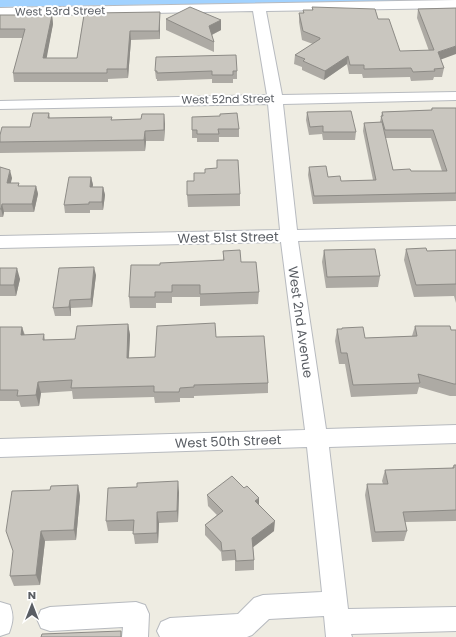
<svg xmlns="http://www.w3.org/2000/svg" width="456" height="637" font-family="Poppins,sans-serif">
  <style>
    .water { fill: #a1d2ff }
    .lines { fill: none; stroke-linecap: round; stroke-linejoin: round }
    .minor-casing { stroke: #b7babf; stroke-width: 2 }
    .minor { fill: #fff; fill-rule: evenodd }
    .wall { fill: #adaaa4; fill-rule: evenodd }
    .shaded-wall { fill: #8d8b86 }
    .building { fill: #c9c6bf; stroke: #8d8b86 }
    .labels { text-anchor: middle; stroke-width: 4; stroke-linejoin: round; paint-order: stroke }
    .far-street-label { font-size: 11px; fill: #5a5e64; stroke: #fff }
    .street-label { font-size: 13px; fill: #5a5e64; stroke: #fff }
  </style>
  <rect width="100%" height="100%" fill="#eeece2"/>
  <path class="water" d="M0 0H446L0 7Z"/>
  <g class="lines">
    <g class="minor-casing">
      <path id="minor" d="M456 0V8L266 11 282 95 456 92V100L283 104 297 230 456 226V238L298 241 326 429 456 425V443L329 447 348 609 456 607V631L351 634 352 637H326L324 616 269 619 252 635 247 637H160L157 631 161 622 170 618 238 614 254 598 263 595 322 592 307 447 0 457V439L305 430 281 242 0 248V236L280 230 268 104 0 109V101L267 95 253 11 0 16V8Z
        M0 602 10 605C14 616 13 622 9 633L0 636Z
        M136 602 145 605 149 614 148 637H122L123 627 50 631 41 628 37 619 41 610 50 607Z"/>
    </g>
    <use href="#minor" class="minor"/>
  </g>
  <path class="wall" d="M312 7 378 19 400 51H429L417 18 418 9 441 60 444 68 442 77H434L433 80 411 81 410 77 363 78 362 74H349L347 64 324 80 302 70V67L294 64 295 55 313 44 302 40 299 22V13H303V10H312Z
    M0 15H52L53 24 46 58H77L84 15 160 21V39L131 40 128 78 108 79V82H14L13 73 23 38H0Z
    M166 19 221 20V30L212 35 214 42V52L166 30Z
    M155 71H237V79H233V83H212V79L157 81V79H156Z
    M432 108H456V201L313 204 308 175 309 167 328 177 341 181 373 180 363 131 364 123 380 122 382 112 431 110ZM385 138H431L442 171H411L393 170Z
    M307 112 356 132 355 140H323L322 134 309 135 306 120Z
    M49 113 50 118 112 120 165 124 164 141H146L145 151 0 153V135L30 127Z
    M192 117 239 129V137H219V142H197V138H192Z
    M0 167 12 178 10 183 19 186H36L38 194 34 212H4L3 217H0Z
    M91 177 93 185 92 187H103L105 195 103 210H90V213H65L64 205Z
    M240 194V206L188 207 187 195Z
    M406 249 427 251 456 250V303L454 296 414 297 404 260Z
    M324 250 380 276 378 287 326 288 322 262Z
    M223 251 241 262 259 292 258 304 200 306V297H172V303H156V308H130L129 297 160 265 223 260Z
    M0 268 20 279 16 296H0Z
    M96 275 92 307 71 308V316H55L53 308Z
    M128 324 130 335 129 358 155 357 216 337 268 383V393L194 396V398H180V402L155 403 154 397 73 399 72 391 41 393 39 406 21 407 19 401H0V327H22L25 335 44 334 45 340 75 339Z
    M415 326 451 330H456V396H450L419 387 417 394 351 397 345 364H339L335 341 337 329H342V328L365 338 412 336Z
    M454 465H456V521L405 522 407 531 404 541 372 542 365 495 367 484H383L382 481 385 470 452 468Z
    M78 485 80 496 76 540 45 541 40 585 14 586 10 576 50 490Z
    M244 488 259 498V505L274 531 253 547 254 560V570L235 571V560L222 561 221 552 205 535V525L217 515 208 506 207 495Z
    M179 492 178 522 159 523 158 543 135 544 133 531H108L106 521Z"/>
  <path class="shaded-wall" d="M160 12V39L159 31Z
    M52 15 53 24 45 67 43 58Z
    M221 20V30L209 36V26Z
    M130 31 131 40 128 78 127 69Z
    M456 46V54L437 61 438 52Z
    M348 56 347 64 324 80 325 71Z
    M164 114 165 124 164 141Z
    M145 131 146 141 145 151 144 140Z
    M10 170 12 178 9 191 7 183Z
    M91 177 93 185 91 195 90 187Z
    M36 186 38 194 34 212 32 204Z
    M103 187 105 195 103 210 102 202Z
    M2 204 4 212 3 217 1 209Z
    M94 267 96 275 92 307 91 299Z
    M17 268 20 279 16 296 14 285Z
    M70 300 71 308V316L69 307Z
    M128 324 130 335 128 369 127 358Z
    M22 327 25 338 21 335Z
    M38 382 41 393 39 406 36 395Z
    M178 481 179 492 178 522 177 511Z
    M78 485 80 496 76 540 74 530Z
    M259 498V509L255 501Z
    M157 512 159 523 158 543 157 533Z
    M275 521 274 531 252 548V538Z
    M41 531 45 541 40 585 36 575Z"/>
  <path class="building" d="M190 7 221 20 209 26 214 42 166 19Z
    M312 7 375 9 378 19H389L400 51 434 50 418 9 456 8V46L438 52 444 68 434 69 435 71 413 72 411 68 364 69V65H350L348 56 325 71 303 61 305 59 295 55 320 39V38L303 31 299 13H304L303 10H313Z
    M160 12 159 31H130L127 69H107V73H13L25 29H0V15H52L43 58H77L84 15H91L92 13Z
    M236 55 237 71H233V75H212V71L157 73V71H155L156 57Z
    M432 108H456V193L314 196 309 167 326 166 328 177 340 176 341 181 376 180 364 123 382 122 393 170 410 169 411 171H447L433 130H385L381 116H383L382 112 432 110Z
    M351 111 356 132H323V126L310 127 307 112Z
    M33 113H49L48 118 112 117 111 120 141 119 142 114H164V130L145 131 144 140 0 142V135L2 127H30Z
    M237 113 239 129H218L219 134H197V130H192V117L220 116V114Z
    M217 160H238L240 194 187 195V181H194V173H205V169L217 168Z
    M0 167 10 170 7 183H19L18 186H36L32 204H2L1 209H0Z
    M69 177H91L90 187H103L102 202H89V204L64 205Z
    M426 248 427 251 456 250V284L416 285 406 249Z
    M375 249 380 276 327 277 324 250Z
    M240 250 241 262H256L259 292 200 294V285H172V292H155V297H129L131 265H160V263L224 260 223 251Z
    M94 267 91 299 70 300 69 307 53 308 59 268Z
    M0 268H17L14 285H0Z
    M215 323 216 337 264 336 268 383 194 385V387L180 388 179 392H154V386L71 388 72 380 38 382 36 395 17 396 18 390H0V327H22L21 335 44 334 43 340 75 339 77 326 128 324 127 358 155 357 157 326Z
    M415 326H450L451 330H456V384H454L418 374 420 383 353 385 347 353H341L337 329H342V328L363 327 365 338 417 336Z
    M454 465H456V510L403 512 407 531 375 532 367 484H388L385 470 454 468Z
    M232 476 244 488 247 486 259 498 255 501 275 521 252 538 254 560 236 561 235 550 222 551 221 542 205 525 223 511 207 495Z
    M178 481 177 511 157 512V533L133 534 134 520 106 521 108 488 137 487V483Z
    M78 485 74 530 41 531 36 575 10 576 13 551 6 531 12 491 50 490 51 486Z
    M121 631V637H41L42 634Z"/>
  <g class="labels">
    <g class="far-street-label">
      <text transform="translate(60 11) rotate(-1)" y="4">West 53rd Street</text>
      <text transform="translate(228 99) rotate(-1)" y="4">West 52nd Street</text>
    </g>
    <g class="street-label">
      <text transform="translate(228 237) rotate(-1)" y="5">West 51st Street</text>
      <text transform="translate(301 322) rotate(82)" y="5">West 2nd Avenue</text>
      <text transform="translate(228 441) rotate(-2)" y="5">West 50th Street</text>
    </g>
  </g>
  <g transform="translate(32 605)" stroke="#ffffff" stroke-width="3" paint-order="stroke">
  <path d="M0-3L7 15L0 10L-7 15Z" fill="#5a5e64"/>
  <text y="-6" font-size="11" font-weight="bold" text-anchor="middle" fill="#5a5e64">N</text>
  </g>
</svg>
